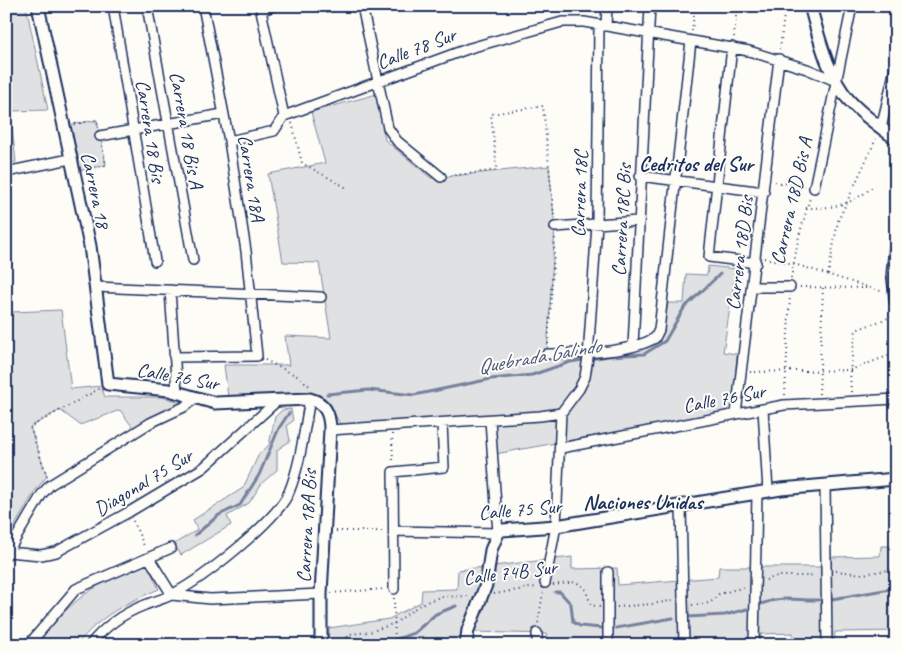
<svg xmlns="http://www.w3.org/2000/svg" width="902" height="651" font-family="Caveat,sans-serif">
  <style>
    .green { fill: #e0e1e3; stroke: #7e88a0 }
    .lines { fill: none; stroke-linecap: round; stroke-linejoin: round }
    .stream { stroke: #76819c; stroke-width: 3 }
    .minor-casing { stroke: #1b2f5e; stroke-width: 12 }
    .tertiary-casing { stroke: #1b2f5e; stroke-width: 15 }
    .path { stroke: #1b2f5e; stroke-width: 2; stroke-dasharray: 1 4; stroke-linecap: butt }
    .minor { stroke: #fdfcf7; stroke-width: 9 }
    .tertiary { stroke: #fdfcf7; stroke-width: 11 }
    .labels { text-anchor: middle; stroke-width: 4; stroke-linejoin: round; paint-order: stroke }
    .street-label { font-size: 20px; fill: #1b2f5e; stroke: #fdfcf7 }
    .neighbourhood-label { font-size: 21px; font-weight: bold; fill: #1b2f5e; stroke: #fdfcf7 }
    .water-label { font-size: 21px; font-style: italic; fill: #49587d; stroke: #fdfcf7 }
  </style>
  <rect width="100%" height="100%" fill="#fdfcf7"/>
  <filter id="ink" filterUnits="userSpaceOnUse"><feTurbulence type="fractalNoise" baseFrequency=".02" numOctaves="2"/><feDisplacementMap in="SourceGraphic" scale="10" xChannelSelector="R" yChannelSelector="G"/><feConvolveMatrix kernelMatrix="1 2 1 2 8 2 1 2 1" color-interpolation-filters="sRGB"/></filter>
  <g filter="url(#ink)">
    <path class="green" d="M6 6H26L48 110 10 111 16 162 6 163Z
      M377 94 385 140 431 178 549 166 555 227 547 354H594L663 331 668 303H684L686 274 707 275 708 266 736 269 723 352 737 354 733 411 495 454 492 417 340 424 331 407 323 399 228 397 224 365H289L285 336 331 338 319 263 283 262 268 174 325 163 311 112Z
      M97 120 106 165 78 171 69 125Z
      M6 310 12 312 61 310 71 389 101 386 105 397H162L182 402 176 408 134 429 120 410 80 425 60 410 30 427 47 476 35 491 6 541Z
      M291 409 293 421 287 425 290 441 277 450V470L262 483 249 503 227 516 231 525 181 555 174 544 197 530 193 520 243 488 259 454 269 445 275 417 282 410Z
      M881 546H896V631L835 632 834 645H793V633L761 634V645H548L546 634 474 632 473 645H328L329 628 389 619 421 602 422 590 457 589 458 570 572 557V569L617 568 618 585 718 577 719 567H830L831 557 880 556Z
      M146 562 159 589C126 603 99 616 77 645H35C70 601 93 584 146 562Z"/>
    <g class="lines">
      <path class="stream" d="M327 394 368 390 414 395 491 379 532 375 570 362 609 356 644 354 665 341 684 308 720 274
        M195 535 219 515 240 505 259 475 279 428 289 413
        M555 592H560L571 604 573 622 580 626 601 628
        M832 599 896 588
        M761 604C783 595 797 601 819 600
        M687 617 725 615 747 609
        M616 628 673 618
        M380 645 414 633 436 614 456 606"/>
      <g class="minor-casing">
        <path id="minor" d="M113 6 155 261
          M147 6 193 260
          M260 6 284 116
          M362 6 388 128 397 141 441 177
          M261 11 273 6
          M606 26 607 6
          M732 47 709 257 756 263
          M881 128 896 65
          M100 136 223 114
          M229 141 274 131 284 116 470 48 562 22H584L749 51 807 69 836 81
          M6 172 70 159
          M640 176 764 192
          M814 188 852 6
          M555 227 638 221
          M96 287 321 297
          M753 287H790
          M170 290 177 393
          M633 346 650 6
          M547 354C579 353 627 354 655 338L659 330 691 41
          M174 357 257 356 246 251 229 141 203 6
          M763 409 768 491
          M736 414 779 59
          M330 430 540 416 561 413
          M561 448 784 405 896 399
          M825 485 827 645
          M681 506 684 645
          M394 531 498 533 490 420
          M8 552 41 555 56 552 129 512 203 468 277 401
          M6 555 42 494 50 485 150 423 184 407 194 399
          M149 558 172 595 210 599 321 594
          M608 572V645
          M545 583 556 526 561 413 579 389 585 377 588 357 597 224 599 25
          M394 589 393 472 444 467 442 423
          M537 633V645
          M25 645 31 642 76 589 171 548
          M90 645C104 627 124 613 145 605 154 601 165 599 173 594 202 579 277 521 289 492 301 463 304 430 310 399
          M754 645 757 493"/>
      </g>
      <g class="tertiary-casing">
        <path id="tertiary" d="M38 6 90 246 108 384 169 390 215 403 310 399C326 403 330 415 330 430L321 594V645
          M810 6C819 37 827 74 848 99 862 115 879 126 896 139
          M896 242 893 273 896 301
          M466 645 468 630 486 585 491 550 498 533 502 530 556 526 781 489 896 479"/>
      </g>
      <path class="path" d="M692 31 695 6
        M734 37 737 6
        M780 49 785 6
        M292 123 302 163 349 189
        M75 124 97 120 98 128
        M85 170 106 165 102 145
        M450 176 497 170 491 114 543 106 554 217
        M775 182 805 186
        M806 208C837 208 851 205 875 185
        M764 258 794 264 884 292
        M828 275 838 221 876 139
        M791 278 799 236 810 198
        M800 287 868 288
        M548 344 555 236
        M265 360 299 377 312 388
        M750 372 850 370 896 353
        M851 392 850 370 856 330 896 315
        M819 394 823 287
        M785 395 790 295
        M392 434 393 462
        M47 476 30 427 99 389
        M133 521 145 548
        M336 531H384
        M836 571 863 574 896 569
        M766 580 778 576H815
        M553 585 576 582 585 588 591 605 600 607
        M331 593 384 589
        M494 594 536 587
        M394 598 395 645
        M692 605 710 603 719 594 745 587
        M617 607C636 605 654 605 673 600
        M538 623 543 593
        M341 645 350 634 370 632 395 623 421 604 440 597 470 596"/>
      <use href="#minor" class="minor"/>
      <use href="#tertiary" class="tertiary"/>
    </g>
  </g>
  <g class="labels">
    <g class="street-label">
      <text transform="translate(416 48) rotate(-21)" y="7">Calle 78 Sur</text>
      <text transform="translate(187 130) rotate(80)" y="7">Carrera 18 Bis A</text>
      <text transform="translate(151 131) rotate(81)" y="7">Carrera 18 Bis</text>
      <text transform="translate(252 178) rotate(81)" y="7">Carrera 18A</text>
      <text transform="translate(96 190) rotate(78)" y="7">Carrera 18</text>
      <text transform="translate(579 194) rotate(-88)" y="7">Carrera 18C</text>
      <text transform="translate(791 201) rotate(-77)" y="7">Carrera 18D Bis A</text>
      <text transform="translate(621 220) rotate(-87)" y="7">Carrera 18C Bis</text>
      <text transform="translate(739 253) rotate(-83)" y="7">Carrera 18D Bis</text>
      <text transform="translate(178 376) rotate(10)" y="7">Calle 76 Sur</text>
      <text transform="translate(724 398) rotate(-11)" y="7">Calle 76 Sur</text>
      <text transform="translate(143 482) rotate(-31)" y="7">Diagonal 75 Sur</text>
      <text transform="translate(520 509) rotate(-5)" y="7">Calle 75 Sur</text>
      <text transform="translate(306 526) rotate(-87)" y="7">Carrera 18A Bis</text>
      <text transform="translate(510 572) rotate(-7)" y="7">Calle 74B Sur</text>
    </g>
    <g class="neighbourhood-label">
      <text x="696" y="171">Cedritos del Sur</text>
      <text x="643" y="509">Naciones Unidas</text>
    </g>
    <g class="water-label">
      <text transform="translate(539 356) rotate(-10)" y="7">Quebrada Galindo</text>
    </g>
  </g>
  <rect width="902" height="651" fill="none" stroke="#fdfcf7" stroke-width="25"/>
  <rect x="12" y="12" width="877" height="626" fill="none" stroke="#1b2f5e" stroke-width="2" filter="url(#ink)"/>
</svg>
